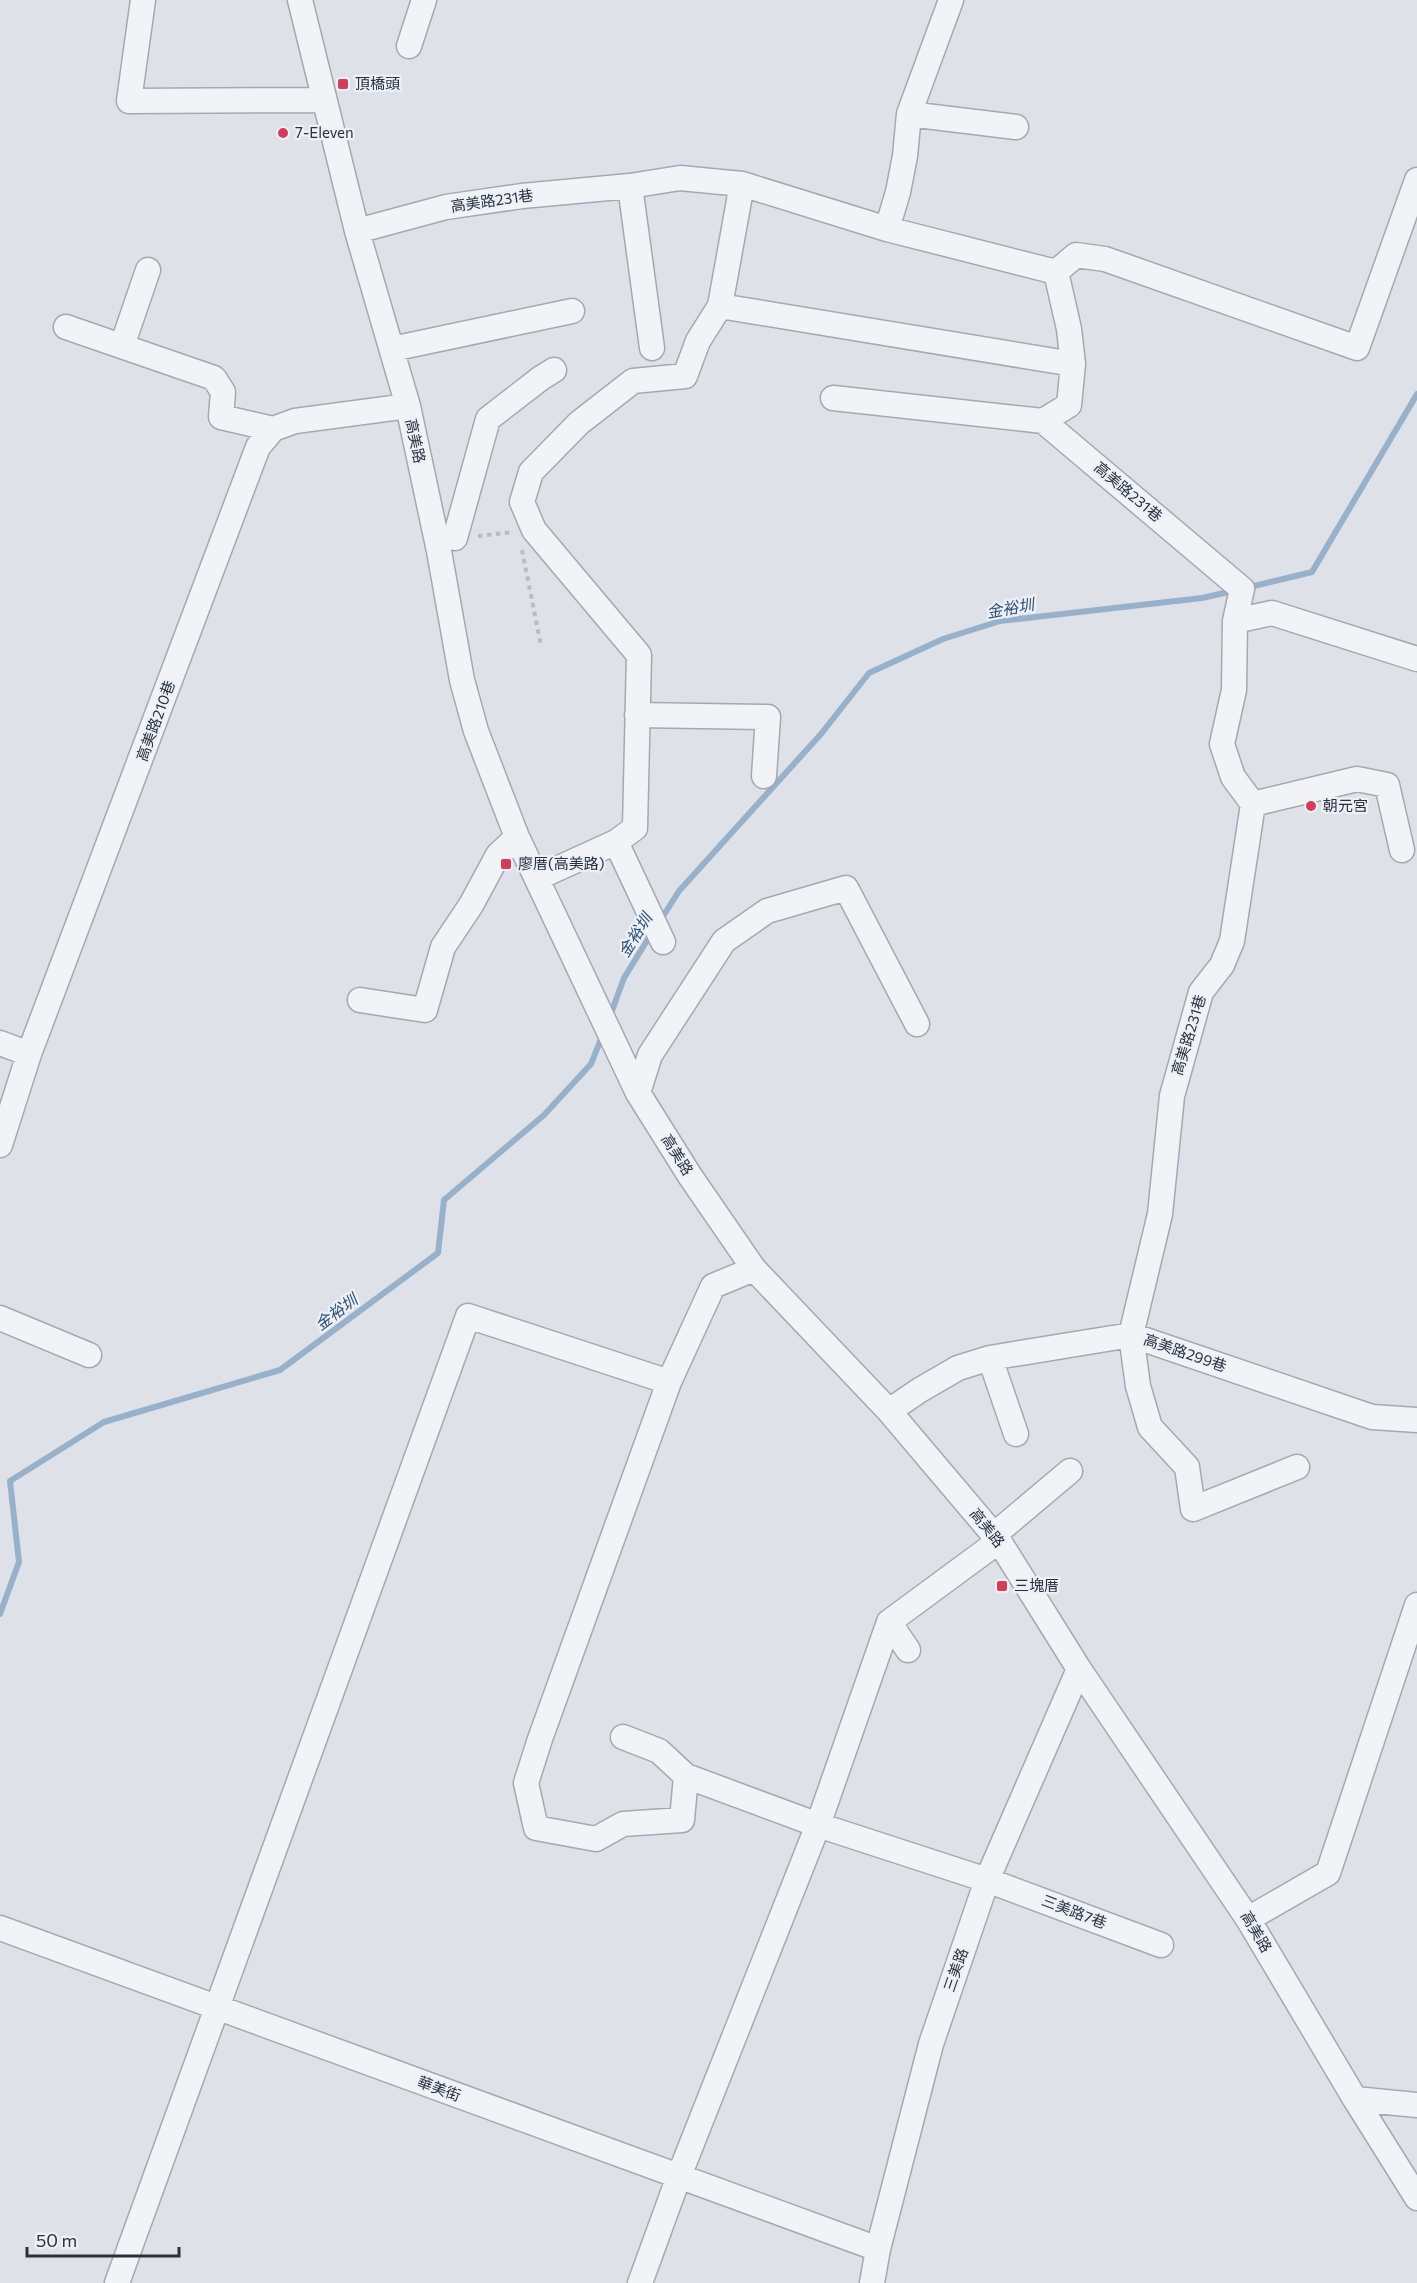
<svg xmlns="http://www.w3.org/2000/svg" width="1417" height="2283" font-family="Commissioner,'Noto Sans TC',sans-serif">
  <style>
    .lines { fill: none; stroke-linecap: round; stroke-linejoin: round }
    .stream { stroke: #97b1ca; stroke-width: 6 }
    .minor-casing { stroke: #a3a9b2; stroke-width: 27 }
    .path { stroke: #b8bdc3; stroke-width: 4; stroke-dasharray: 4.5 4.5; stroke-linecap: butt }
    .minor { stroke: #f1f3f6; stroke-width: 24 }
    .poi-dot { fill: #d33d59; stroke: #edf1f6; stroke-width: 2 }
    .labels { text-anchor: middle; stroke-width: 4.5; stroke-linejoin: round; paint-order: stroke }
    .poi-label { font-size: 15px; fill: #273140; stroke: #edf1f6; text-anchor: start }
    .street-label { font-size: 15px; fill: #273140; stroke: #edf1f6 }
    .water-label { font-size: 16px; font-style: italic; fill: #2f5175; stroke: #edf1f6 }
  </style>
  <rect width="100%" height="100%" fill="#dee2e8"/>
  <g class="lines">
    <path class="stream" d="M1246 588 1312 572 1417 394
      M660 921 679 891 821 734 869 673 943 639 1000 621 1202 598 1233 591
      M610 1016 624 978 651 934
      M0 1614 19 1562 10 1481 104 1422 280 1370 438 1253 444 1200 544 1115 591 1064 603 1034"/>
    <g class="minor-casing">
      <path id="minor" d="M143 0 129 101 324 100
        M300 0 357 231 408 406 439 551 462 680 476 731 517 837 638 1093 690 1176 754 1269 889 1411 999 1541 1079 1669 1248 1919 1355 2099 1417 2198
        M409 46 424 0
        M909 114 1016 127
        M630 186 652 348
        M887 229 898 192 905 156 909 114 951 0
        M357 231 446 207 522 196 630 186 680 178 742 184 887 229 1056 272 1076 255 1105 259 1357 348 1417 180
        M1056 272 1069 329 1073 364 1069 405 1043 421 1242 589 1235 621 1234 690 1222 744 1233 777 1253 804 1232 941 1222 965 1201 992 1172 1096 1160 1214 1131 1335 1138 1386 1150 1427 1187 1467 1193 1509 1297 1467
        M720 306 1073 364
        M66 327 214 378 223 392 221 417 273 429
        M122 346 148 270
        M392 349 572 311
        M833 398 1043 421
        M455 538 488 419 541 378 554 370
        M1235 621 1272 613 1417 659
        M637 715 768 717 764 776
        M1253 804 1357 779 1387 785 1402 850
        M616 842 663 942
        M537 878 616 842 635 828 639 655 534 530 522 502 531 472 579 423 633 381 685 376 698 341 720 306 742 184
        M360 1000 425 1010 443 947 471 905 498 855 517 837
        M0 1043 29 1054
        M638 1093 650 1055 724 941 767 911 846 888 917 1024
        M0 1145 29 1054 258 447 273 429 295 421 408 406
        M754 1269 713 1286 669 1382 540 1739 526 1783 536 1828 596 1839 623 1824 682 1820 686 1776 818 1825 987 1880 1161 1945
        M0 1318 89 1355
        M990 1358 1016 1434
        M889 1411 920 1390 958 1368 990 1358 1131 1335 1372 1417 1417 1420
        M994 1535 1070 1471
        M889 1622 908 1650
        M623 1737 659 1751 686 1776
        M1248 1919 1328 1873 1417 1605
        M0 1928 878 2249
        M1355 2099 1417 2105
        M117 2283 468 1316 669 1382
        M640 2283 679 2176 818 1825 889 1622 999 1541
        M872 2283 878 2249 931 2044 987 1880 1079 1669"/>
    </g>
    <path class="path" d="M478 536 513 532
      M522 550 541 646"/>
    <use href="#minor" class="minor"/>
  </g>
  <g class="poi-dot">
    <rect x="337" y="78" width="12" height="12" rx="3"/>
    <circle cx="283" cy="133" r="6"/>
    <circle cx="1311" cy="806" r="6"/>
    <rect x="500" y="858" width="12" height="12" rx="3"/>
    <rect x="996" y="1580" width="12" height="12" rx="3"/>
  </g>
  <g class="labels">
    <g class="poi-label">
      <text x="355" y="89">頂橋頭</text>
      <text x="295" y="138">7-Eleven</text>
      <text x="1323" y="811">朝元宮</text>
      <text x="518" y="869">廖厝(高美路)</text>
      <text x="1014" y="1591">三塊厝</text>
    </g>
    <g class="street-label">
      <text transform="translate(492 201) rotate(-8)" y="5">高美路231巷</text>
      <text transform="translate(415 441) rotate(78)" y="5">高美路</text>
      <text transform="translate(1128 492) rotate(40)" y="5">高美路231巷</text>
      <text transform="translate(156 721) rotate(-70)" y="5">高美路210巷</text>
      <text transform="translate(1189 1035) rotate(-73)" y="5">高美路231巷</text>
      <text transform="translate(677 1155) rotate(58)" y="5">高美路</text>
      <text transform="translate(1185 1353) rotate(19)" y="5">高美路299巷</text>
      <text transform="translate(987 1528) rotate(51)" y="5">高美路</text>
      <text transform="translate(1074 1912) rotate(21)" y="5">三美路7巷</text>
      <text transform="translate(1256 1932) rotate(59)" y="5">高美路</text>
      <text transform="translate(956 1970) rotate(-71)" y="5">三美路</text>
      <text transform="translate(439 2089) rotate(20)" y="5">華美街</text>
    </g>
    <g class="water-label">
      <text transform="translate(1010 608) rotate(-10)" y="6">金裕圳</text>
      <text transform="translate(635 935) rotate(-58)" y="6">金裕圳</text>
      <text transform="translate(336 1312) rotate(-37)" y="6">金裕圳</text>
    </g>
  </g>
  <path d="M27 2247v9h152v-9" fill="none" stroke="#273140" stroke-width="3"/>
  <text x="36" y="2247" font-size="18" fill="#273140" stroke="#edf1f6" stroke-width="4.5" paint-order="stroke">50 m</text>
</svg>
